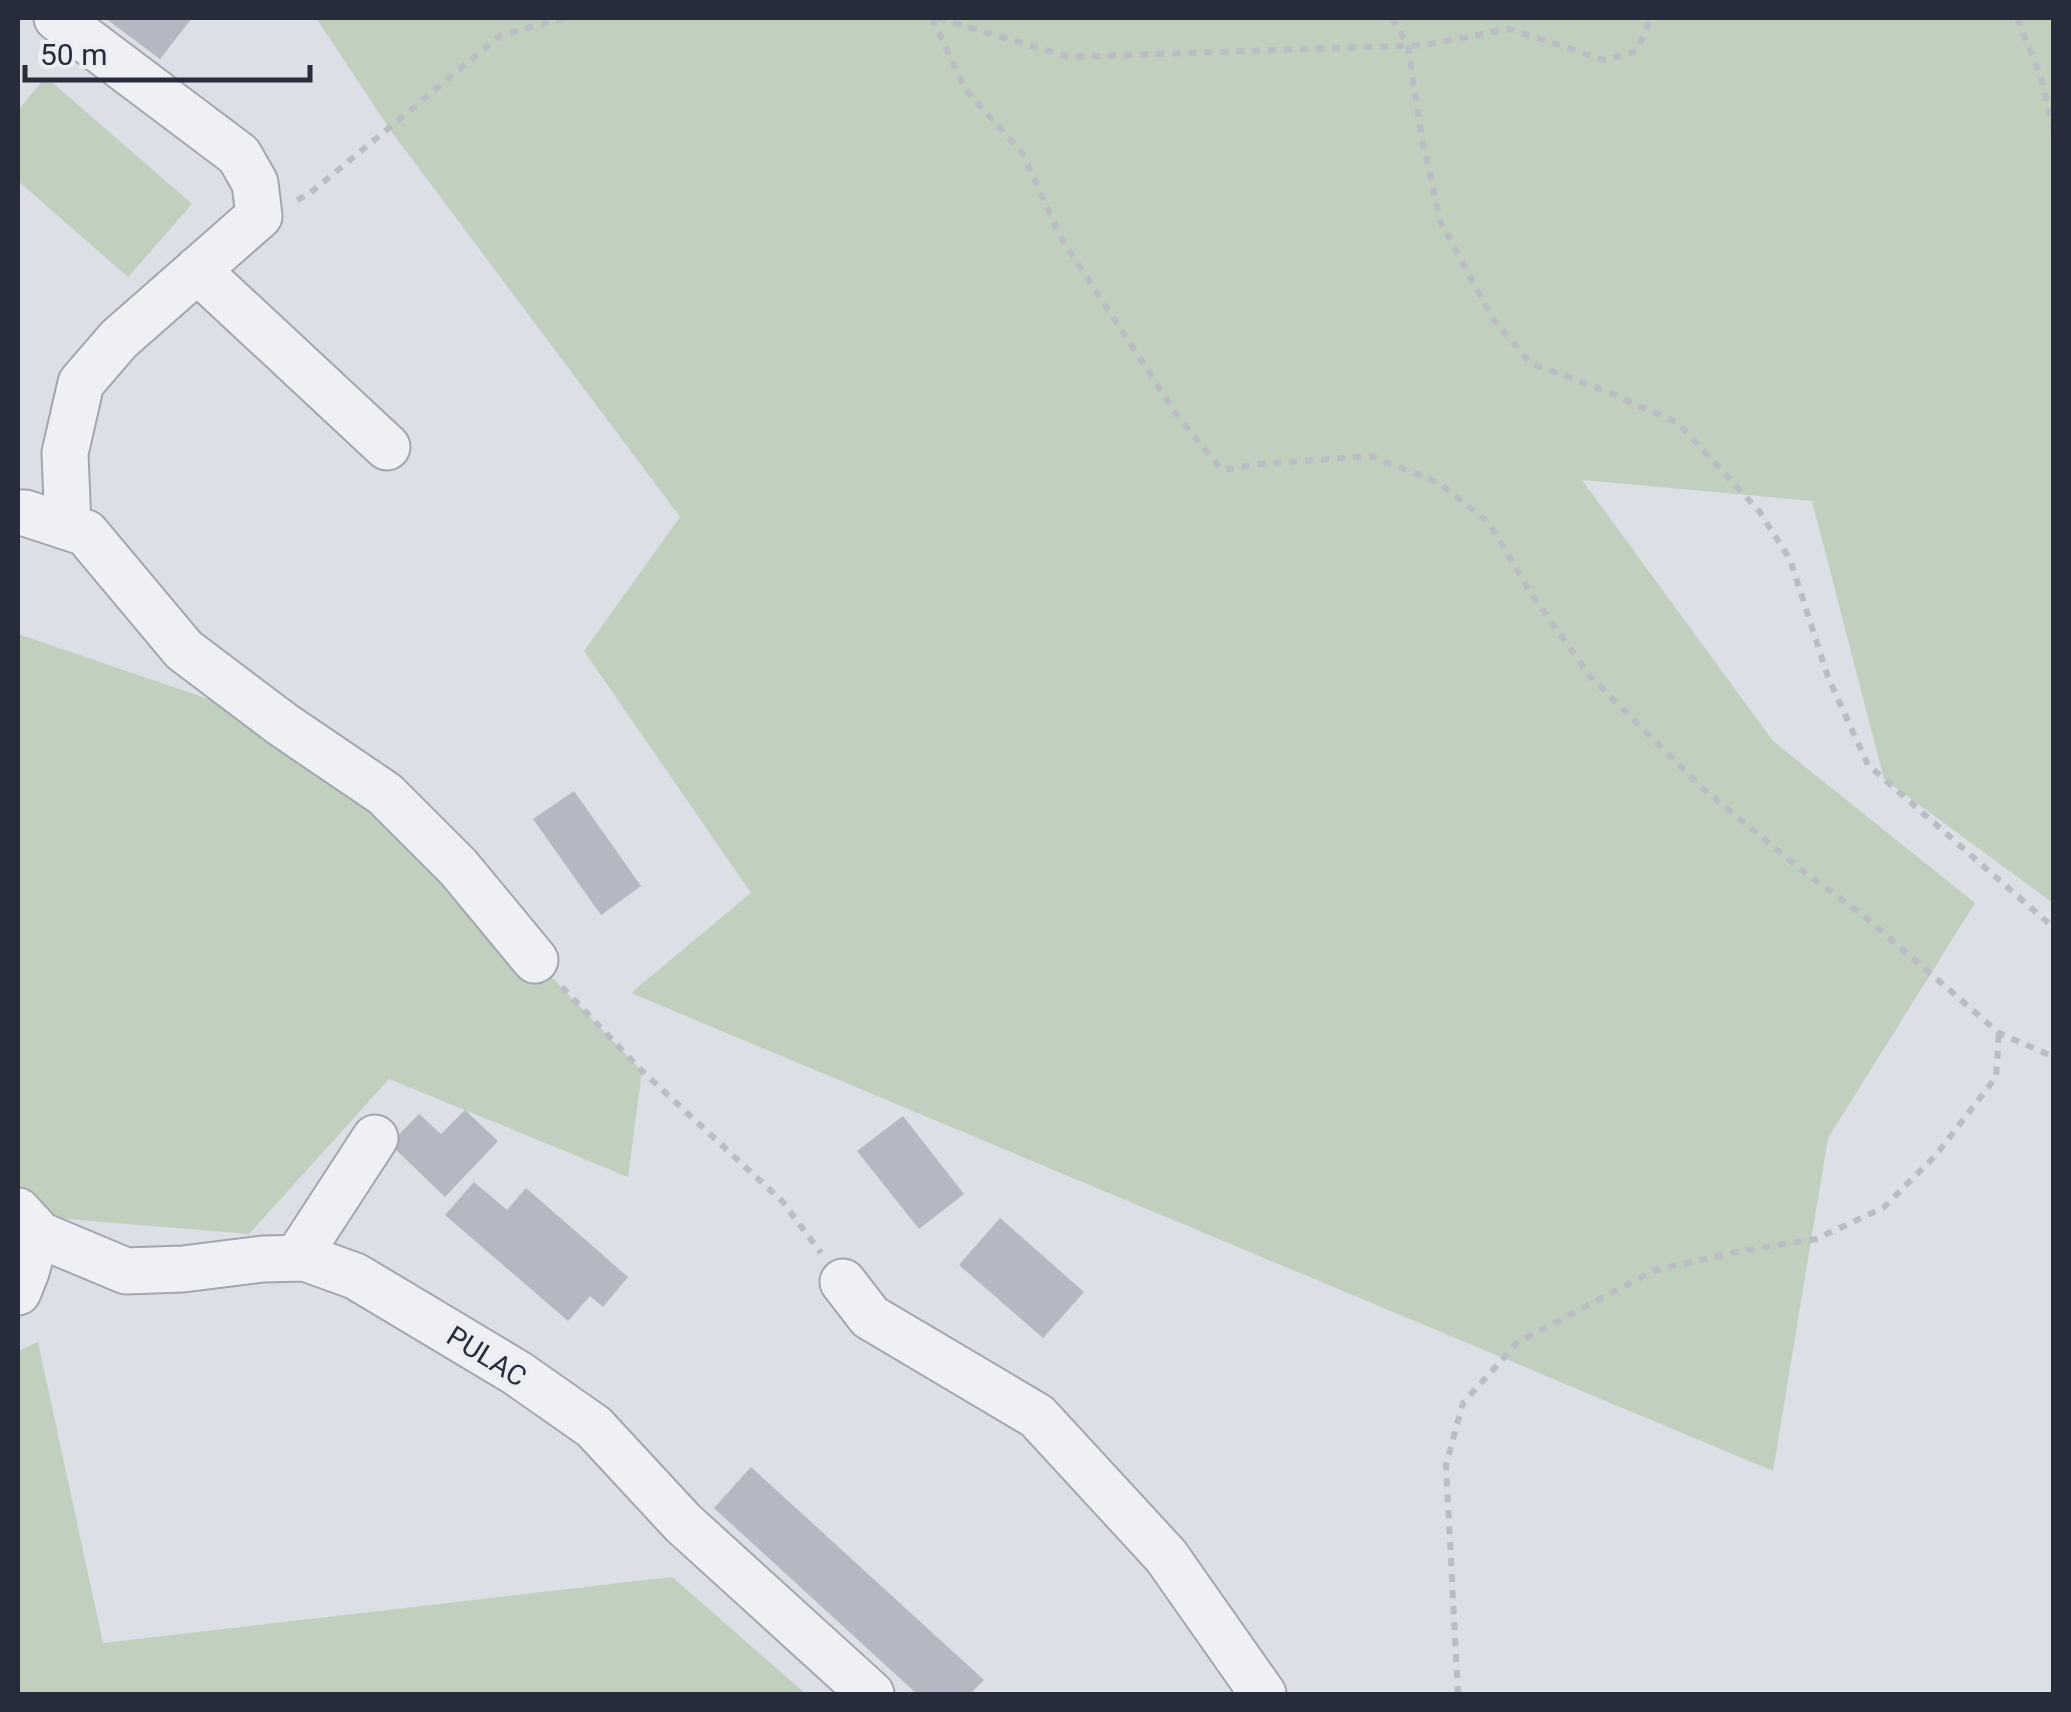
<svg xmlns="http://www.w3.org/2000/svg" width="2071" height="1712" font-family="Roboto,sans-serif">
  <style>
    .green { fill: #c0cfbe }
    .building { fill: #b4b8c2 }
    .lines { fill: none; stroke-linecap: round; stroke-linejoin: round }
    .minor-casing { stroke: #a2a6af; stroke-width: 49 }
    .path { stroke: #babdc4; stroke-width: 6; stroke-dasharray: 8 8; stroke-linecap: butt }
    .minor { stroke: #eef0f4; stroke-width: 45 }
    .labels { text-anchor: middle; stroke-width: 8; stroke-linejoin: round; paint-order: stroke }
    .street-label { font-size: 28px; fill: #272c3b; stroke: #ebeef3 }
  </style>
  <rect width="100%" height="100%" fill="#dcdfe5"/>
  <path class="green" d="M316 18H2053V903L1884 779 1812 501 1582 480 1773 741 1975 903 1828 1138 1773 1471 631 993 751 893 584 651 680 517 391 131Z
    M46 77 192 204 128 277 18 181V110Z
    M18 634 282 724 535 960 642 1071 628 1177 389 1079 249 1234 18 1215Z
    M38 1342 103 1643 672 1577 806 1694H18V1351Z"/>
  <path class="building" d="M105 18H192L160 59Z
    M574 791 641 886 601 915 533 819Z
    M465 1110 498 1141 445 1197 390 1144 419 1114 441 1134Z
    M903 1116 964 1194 919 1229 857 1151Z
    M474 1182 507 1210 526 1188 628 1277 603 1307 590 1296 568 1321 445 1215Z
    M1000 1218 1084 1292 1043 1338 959 1265Z
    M751 1467 984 1680 970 1694H917L714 1508Z"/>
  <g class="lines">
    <g class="minor-casing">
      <path id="minor" d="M57 18 239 155 255 183 259 216 119 339 81 383 65 453 68 527
        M197 270 387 447
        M18 513H25L86 533 184 650 282 724 385 794 458 867 535 960
        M18 1211 40 1235 126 1271 183 1269 263 1259 305 1258 355 1276 517 1373 594 1427 683 1523 871 1694
        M297 1258 375 1138
        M843 1282 870 1317 1037 1416 1166 1556 1263 1694
        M18 1292 26 1272 37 1232"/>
    </g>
    <path class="path" d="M932 18 965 89 1023 154 1061 238 1179 418 1222 470 1261 464 1371 456 1439 483 1489 523 1532 595 1590 676 1701 787 1799 868 1864 916 1999 1033 2054 1057
      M938 18 1069 57 1425 45 1509 29 1605 60 1637 51 1651 18
      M1392 18 1408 46 1421 134 1440 221 1493 319 1530 363 1603 390 1678 423 1759 511 1790 559 1828 677 1868 765 2054 928
      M2017 18 2040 74 2054 131
      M297 200 309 194 501 35 565 18
      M562 987 642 1071 782 1201 821 1253
      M1458 1694 1446 1465 1463 1403 1518 1342 1655 1270 1741 1251 1816 1239 1883 1208 1936 1155 1996 1077 1999 1033"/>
    <use href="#minor" class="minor"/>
  </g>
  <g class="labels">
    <g class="street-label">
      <text transform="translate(487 1356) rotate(32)" y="10">PULAC</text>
    </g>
  </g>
  <rect width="2071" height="1712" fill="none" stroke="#272c3b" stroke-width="40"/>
  <path d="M25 65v15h285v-15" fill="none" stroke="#272c3b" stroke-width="5"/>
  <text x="40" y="65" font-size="30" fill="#272c3b" stroke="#ebeef3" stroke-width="8" paint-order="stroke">50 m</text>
</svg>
